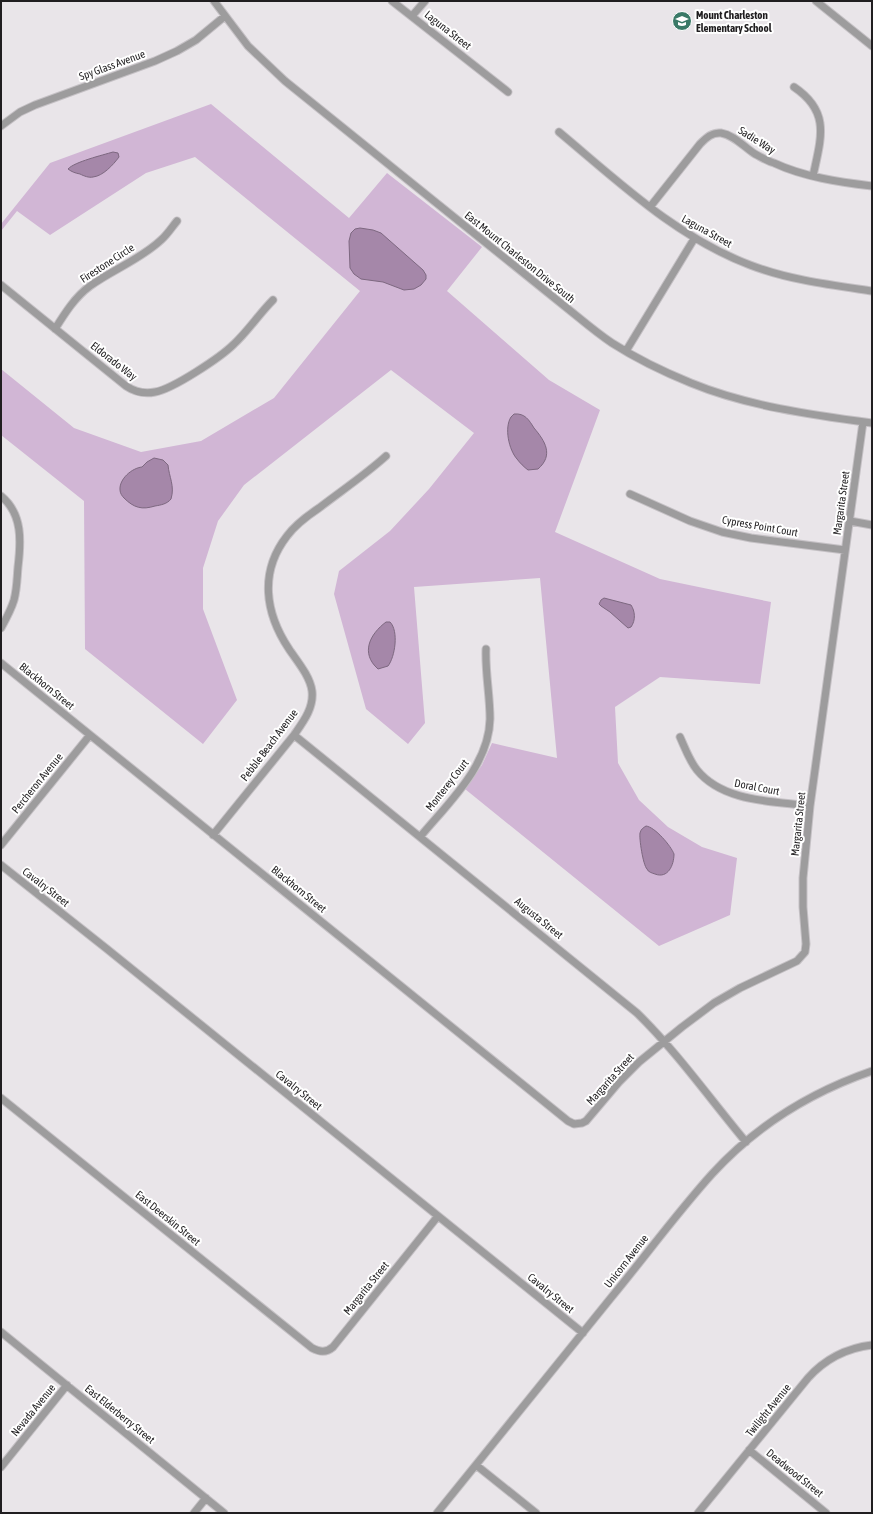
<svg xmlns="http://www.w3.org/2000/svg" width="873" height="1514" font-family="'Asap Condensed',sans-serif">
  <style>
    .green { fill: #d1b6d5 }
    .water { fill: #a587a9; stroke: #7d6880 }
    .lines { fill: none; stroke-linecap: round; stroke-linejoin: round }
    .minor-casing { stroke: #c5c1c5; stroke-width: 9 }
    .minor { stroke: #9d9c9d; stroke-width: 7 }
    .labels { text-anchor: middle; stroke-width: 4; stroke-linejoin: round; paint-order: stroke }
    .poi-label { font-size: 11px; font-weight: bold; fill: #201e20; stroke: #fff; text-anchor: start }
    .street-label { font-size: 11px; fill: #201e20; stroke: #fff }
  </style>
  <rect width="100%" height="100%" fill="#e9e5e9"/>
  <path class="green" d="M211 104 349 218 387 173 482 247 447 291 549 380 600 410 555 532 660 579 771 602 760 684 660 677 615 707 618 763 639 800 668 827 702 847 737 858 730 915 659 946 465 789 482 765 492 743 557 758 540 578 414 587 425 723 408 744 366 709 334 594 339 571 390 531 429 489 474 433 391 370 244 485 218 521 203 568V609L237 700 203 744 85 649 84 501 1 435V369L74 428 141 452 201 441 274 398 360 291 195 157 146 173 50 235 17 211 1 231V224L50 163Z"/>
  <path class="water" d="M113 152 118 153 119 157C113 165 103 176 93 177 89 178 84 176 80 174 75 173 72 172 68 169 74 162 103 155 113 152Z
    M360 228 373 230 381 233 423 270 426 275V279L421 285 414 289 404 290 383 282 361 279 354 274 350 268 349 241 351 233 355 229Z
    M514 414C525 413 529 420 534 428 545 441 554 455 538 469L528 470C524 467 520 463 517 459 509 450 504 428 511 417Z
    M154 458 163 460 168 465C169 477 175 486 171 499 167 504 161 505 155 506 142 510 134 508 124 498 122 496 120 493 120 490 119 479 132 468 142 467L147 462Z
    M604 598 631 605C635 611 636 620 631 627L628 628 610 612 601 606 599 604 601 600Z
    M386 622H390C399 631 395 657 388 666L378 669C360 653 370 634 386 622Z
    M646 826C655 827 671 846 674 854 674 865 668 879 655 874 652 873 648 872 647 869 643 865 639 838 640 833 641 829 643 828 646 826Z"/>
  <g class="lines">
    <g class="minor-casing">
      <path id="minor" d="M214 1 248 46 285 81 578 317C589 326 600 335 612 343 637 359 664 372 691 383 747 406 812 415 872 423
        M392 1 508 92
        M816 1 872 46
        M412 16 425 1
        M794 87C831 112 821 138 813 176
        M1 126 20 112 35 105 155 61 177 51 196 40 225 16
        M559 132C619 182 676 237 750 265 789 280 831 285 872 291
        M650 207 700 144C706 138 712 132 721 133 734 135 744 147 755 154 761 157 767 161 774 163 804 177 839 182 872 186
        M1 285 126 386C135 392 145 394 155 392 173 389 221 357 234 344 248 331 259 314 273 300
        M55 329C65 313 75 297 90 286 112 270 141 259 161 240 167 235 172 227 177 221
        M626 351 694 239
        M630 494 690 521 722 532 751 538 845 550
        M1 496C23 514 21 542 18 567 17 578 17 589 14 600 11 610 6 619 1 628
        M850 521 872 525
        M1 663 568 1121 574 1124 582 1123 586 1121 619 1082 639 1062 682 1027 714 1003 740 988 797 961 805 952 806 944 803 907V878L810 806 863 422
        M294 735 637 1013C677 1052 710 1099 746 1142
        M680 737C685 748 689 760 697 770 723 802 772 801 810 806
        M213 835 294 735C303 722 314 708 312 691 310 676 297 661 289 649 265 613 259 572 287 536 295 525 307 516 319 508 341 491 365 475 386 456
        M420 837C448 803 489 766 490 719 490 695 485 672 486 649
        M1 845 90 735
        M1 865 107 949 583 1333
        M1 1098 312 1348C320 1352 326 1353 333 1347L438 1216
        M1 1332 224 1513
        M749 1450 826 1513
        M476 1465 536 1513
        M1 1467 67 1385
        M194 1513 206 1498
        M437 1513C495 1442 552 1370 610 1299 644 1258 676 1214 712 1174 755 1127 811 1092 872 1071
        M698 1513 808 1378C825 1359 847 1348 872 1345"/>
    </g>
    <use href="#minor" class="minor"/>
  </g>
  <defs>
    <g id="school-disc" transform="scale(1)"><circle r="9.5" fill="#3a7967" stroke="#fff"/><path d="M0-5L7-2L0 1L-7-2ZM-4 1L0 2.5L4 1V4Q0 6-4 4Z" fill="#fff"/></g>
  </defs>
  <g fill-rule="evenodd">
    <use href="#school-disc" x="682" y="21"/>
  </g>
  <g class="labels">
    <g class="poi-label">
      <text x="696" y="19">Mount Charleston<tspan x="696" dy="13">Elementary School</tspan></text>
    </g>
    <g class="street-label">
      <text transform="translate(448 30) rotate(38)" y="4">Laguna Street</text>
      <text transform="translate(112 65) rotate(-20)" y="4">Spy Glass Avenue</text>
      <text transform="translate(757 140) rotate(32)" y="4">Sadie Way</text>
      <text transform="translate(707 231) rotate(29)" y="4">Laguna Street</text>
      <text transform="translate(520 257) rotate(39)" y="4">East Mount Charleston Drive South</text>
      <text transform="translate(107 263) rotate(-33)" y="4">Firestone Circle</text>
      <text transform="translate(114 361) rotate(38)" y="4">Eldorado Way</text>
      <text transform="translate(841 503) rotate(-82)" y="4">Margarita Street</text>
      <text transform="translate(760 526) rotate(10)" y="4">Cypress Point Court</text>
      <text transform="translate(47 686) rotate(39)" y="4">Blackhorn Street</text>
      <text transform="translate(269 745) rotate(-53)" y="4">Pebble Beach Avenue</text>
      <text transform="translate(37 783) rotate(-51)" y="4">Percheron Avenue</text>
      <text transform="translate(447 785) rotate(-52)" y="4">Monterey Court</text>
      <text transform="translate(757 787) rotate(11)" y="4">Doral Court</text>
      <text transform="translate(798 824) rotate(-84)" y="4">Margarita Street</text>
      <text transform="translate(46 887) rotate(38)" y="4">Cavalry Street</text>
      <text transform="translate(299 889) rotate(39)" y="4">Blackhorn Street</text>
      <text transform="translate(539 918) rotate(39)" y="4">Augusta Street</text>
      <text transform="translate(610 1079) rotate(-48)" y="4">Margarita Street</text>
      <text transform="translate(299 1090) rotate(39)" y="4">Cavalry Street</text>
      <text transform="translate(168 1218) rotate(39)" y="4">East Deerskin Street</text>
      <text transform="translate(626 1261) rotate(-52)" y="4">Unicorn Avenue</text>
      <text transform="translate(366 1288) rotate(-51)" y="4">Margarita Street</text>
      <text transform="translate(551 1293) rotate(39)" y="4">Cavalry Street</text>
      <text transform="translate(33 1410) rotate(-51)" y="4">Nevada Avenue</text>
      <text transform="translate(768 1410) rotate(-51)" y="4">Twilight Avenue</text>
      <text transform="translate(120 1414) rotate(39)" y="4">East Elderberry Street</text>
      <text transform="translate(795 1473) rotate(39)" y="4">Deadwood Street</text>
    </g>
  </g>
  <rect width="873" height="1514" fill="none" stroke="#201e20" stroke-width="4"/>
</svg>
